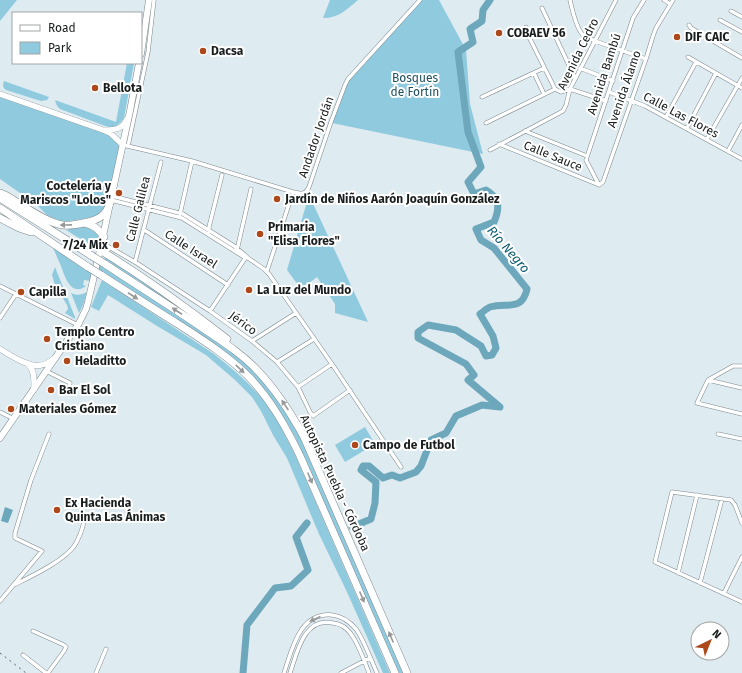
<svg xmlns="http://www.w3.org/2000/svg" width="742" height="673" font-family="'Fira Sans',sans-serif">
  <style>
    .green { fill: #8fcadf }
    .water { fill: #6da7bb }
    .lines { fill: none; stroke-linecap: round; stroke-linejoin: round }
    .river { stroke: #6da7bb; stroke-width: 7 }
    .street-casing { stroke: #7c878c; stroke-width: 4.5 }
    .secondary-casing { stroke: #7c878c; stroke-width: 6 }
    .primary-casing { stroke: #7c878c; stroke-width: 7 }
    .highway-casing { stroke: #7c878c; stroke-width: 8 }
    .street { stroke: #fff; stroke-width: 3.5 }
    .secondary { stroke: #fff; stroke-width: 5.5 }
    .primary { stroke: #fff; stroke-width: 6 }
    .highway { stroke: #fff; stroke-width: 7 }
    .rail { stroke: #5a6164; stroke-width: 1; stroke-dasharray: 2 4; stroke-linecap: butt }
    .highway-bridge-casing { stroke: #7c878c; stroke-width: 8; stroke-linecap: butt }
    .highway-bridge { stroke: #fff; stroke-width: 7 }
    .oneway { fill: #97999a }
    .poi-dot { fill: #ad481a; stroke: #fff; stroke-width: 1.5 }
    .labels { text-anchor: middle; stroke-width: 4; stroke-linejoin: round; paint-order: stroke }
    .poi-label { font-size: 12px; font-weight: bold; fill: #181d1e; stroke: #fff; text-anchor: start }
    .street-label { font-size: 12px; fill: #181d1e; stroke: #fff }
    .park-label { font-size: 12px; fill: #205161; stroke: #fff }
    .water-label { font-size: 13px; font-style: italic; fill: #105e74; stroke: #fff }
  </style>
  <rect width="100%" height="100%" fill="#deebf0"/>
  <path class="green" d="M0 0H17L0 21Z
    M330 0H358C346 10 339 18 323 18Z
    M420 0H439L466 50 470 104 483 154 332 123 348 79Z
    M127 63H134L124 118C120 124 116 128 108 127L60 109C57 107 56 104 55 100L116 122Z
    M4 81 49 97 47 100 41 101 6 90C2 87 3 85 4 81Z
    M0 97 104 133C112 137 119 141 120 150L106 207 103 212 93 217 65 222 60 221 47 215 37 205 0 179Z
    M309 195 368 322 335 313V304L317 277 301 289 287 270Z
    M84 226H88L100 235 97 251 90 245 66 230Z
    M53 248 92 272 90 281 84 280 83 285 86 286C71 297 65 277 61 266 58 260 56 254 53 248Z
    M105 258H108L156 289 193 317 104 259Z
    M99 264 210 337 242 360 264 382 279 401 300 435 404 673H398L295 437 286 421 275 404 250 374 98 270Z
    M55 267 75 317V319L65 313 68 309 67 305 55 285 52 275Z
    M102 280 214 354C235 371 256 388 271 411 281 426 289 443 297 459L390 673H383L347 592 319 534 287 458 273 435 261 411 252 397 235 380 206 355 157 326 108 295 99 311 91 307Z
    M87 292 83 305 79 313 71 293C77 296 81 295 87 292Z
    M365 427 375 444 345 462 335 445Z"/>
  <path class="water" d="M5 507 13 510 8 523 1 521Z"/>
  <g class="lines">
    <path class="river" d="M352 527 371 519 375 503 376 482 361 470 363 466H369L383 478 392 475 400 478 416 472 421 466 431 440 446 433 456 416 482 405 500 407 468 380 474 375 466 364 418 338V332L428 325 456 330 481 346 486 356 492 355 496 348 493 336 480 314C483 312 487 308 490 307 507 302 522 312 527 289L494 248 481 240 476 229 494 222C500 208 500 198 486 190L474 194 468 182 481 167 468 132 458 52 473 42 470 29 482 21 483 10 490 0
      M243 673 247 625 275 588 291 586 308 570 296 537 307 523"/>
    <g class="street-casing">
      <path id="street" d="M570 0C572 9 577 29 583 35 586 38 591 39 595 41L646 59
        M664 0 670 4
        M542 8 575 78
        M731 11 742 17
        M720 20 742 32
        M689 25 691 28 742 58
        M526 27V31L555 89 561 92 570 89 606 101
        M688 57 742 88
        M580 68 613 81
        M534 73 544 94
        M609 92 645 106 742 159
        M482 97 544 68
        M666 117 696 62
        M486 123 555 89
        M687 128 716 73
        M525 131 587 156
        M707 139 742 78
        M499 144 599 185
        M123 145 192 161 293 192C301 193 305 196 309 187L331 122 345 85 348 79 420 0
        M128 146 148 52 154 0
        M490 150 563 111 566 105 570 89 616 0
        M728 151 742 125
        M599 185 603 182 646 59 653 36 656 28 673 0
        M599 185 586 160 633 18 644 0
        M112 196 183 214 234 246 245 255 248 258
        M111 200 182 218 244 257 248 258 264 269 269 274 334 367 401 467
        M180 214 192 161
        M143 230 146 231 228 285
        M209 232V227L222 175
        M102 243 135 262 210 311 252 341 277 362 298 387 310 412 313 416 350 390
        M237 250 251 189
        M135 262 161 162
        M267 271 293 192
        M0 286 78 325
        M210 311 246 257
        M0 318 16 294
        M252 341 296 313
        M277 362 314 339
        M742 366H733L708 380 697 403 742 414
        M46 371 70 383 68 391
        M708 380 742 388
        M298 387 332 364
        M0 412 14 419
        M718 434 742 439
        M742 523 735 505 731 500 672 492 655 562 742 602
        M678 573 697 495
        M700 583 722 499
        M14 585C32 576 64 561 75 545 79 538 82 530 84 522
        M724 593 742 557
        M0 601 42 551 15 538V533L31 480 49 434
        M33 631 64 645 66 647 64 651 48 673
        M23 655 46 673
        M96 673 106 649
        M284 673C292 650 299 612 332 615 341 616 350 622 356 629 364 640 371 660 377 673
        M290 673C297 653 304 616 333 623 341 624 347 628 351 634 359 645 364 660 369 673
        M341 673 370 658"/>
    </g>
    <g class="secondary-casing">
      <path id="secondary" d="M0 94 103 130 110 133 123 145
        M105 130C115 130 123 129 127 119
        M0 349C10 355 29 368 41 365 46 365 51 361 55 358
        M28 364C35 371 34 380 34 389"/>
    </g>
    <g class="primary-casing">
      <path id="primary" d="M141 54 149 0
        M0 438 78 325 86 309 88 302 100 250 130 111 139 63"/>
    </g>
    <g class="highway-casing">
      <path id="highway" d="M0 193 7 196C21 204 48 224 63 225 71 226 80 224 88 222 100 219 106 215 110 203
        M0 198 92 256
        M0 208 88 267
        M0 218 19 228 31 232
        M85 223C94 225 99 229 104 237
        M100 250C144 277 186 307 227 339
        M105 264C138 286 172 307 204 329 223 342 242 354 257 370 276 390 291 413 304 437L407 673
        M101 275C126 291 152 308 178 324 203 340 228 356 249 377 271 400 286 427 300 456L395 673"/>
    </g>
    <use href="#street" class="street"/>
    <use href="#secondary" class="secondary"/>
    <use href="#primary" class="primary"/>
    <use href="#highway" class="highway"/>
    <path class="rail" d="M0 653 26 673"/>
    <g class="highway-bridge-casing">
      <path id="highway-bridge" d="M92 256 105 264
        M88 267 101 275"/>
    </g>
    <use href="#highway-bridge" class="highway-bridge"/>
  </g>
  <defs><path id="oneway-solid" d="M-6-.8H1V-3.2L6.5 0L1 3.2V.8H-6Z"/></defs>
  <g class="oneway">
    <use href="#oneway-solid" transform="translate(66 225) rotate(179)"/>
    <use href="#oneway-solid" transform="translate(133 296) rotate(33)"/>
    <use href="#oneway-solid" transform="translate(177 311) rotate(-147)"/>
    <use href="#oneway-solid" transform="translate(240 369) rotate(43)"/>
    <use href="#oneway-solid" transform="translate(285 405) rotate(-124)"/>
    <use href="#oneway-solid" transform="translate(310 478) rotate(67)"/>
    <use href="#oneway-solid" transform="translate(362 597) rotate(67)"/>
    <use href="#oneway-solid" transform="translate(315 619) rotate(156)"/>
    <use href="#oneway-solid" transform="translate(391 637) rotate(-113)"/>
  </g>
  <g class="poi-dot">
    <circle cx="499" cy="33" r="4"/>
    <circle cx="677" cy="37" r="4"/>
    <circle cx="203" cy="51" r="4"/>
    <circle cx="95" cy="88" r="4"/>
    <circle cx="119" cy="193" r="4"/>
    <circle cx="277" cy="199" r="4"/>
    <circle cx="260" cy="234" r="4"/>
    <circle cx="116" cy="245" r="4"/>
    <circle cx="249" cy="290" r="4"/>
    <circle cx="21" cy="292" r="4"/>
    <circle cx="47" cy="339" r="4"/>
    <circle cx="67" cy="361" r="4"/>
    <circle cx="51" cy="390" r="4"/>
    <circle cx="11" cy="409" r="4"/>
    <circle cx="355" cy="445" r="4"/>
    <circle cx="57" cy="510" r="4"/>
  </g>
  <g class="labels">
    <g class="poi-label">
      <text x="507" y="37">COBAEV 56</text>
      <text x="685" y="41">DIF CAIC</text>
      <text x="211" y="55">Dacsa</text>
      <text x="103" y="92">Bellota</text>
      <text x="111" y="190" text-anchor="end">Coctelería y<tspan x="111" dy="14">Mariscos "Lolos"</tspan></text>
      <text x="285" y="203">Jardín de Niños Aarón Joaquín González</text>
      <text x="268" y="231">Primaria<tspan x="268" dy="14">"Elisa Flores"</tspan></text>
      <text x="108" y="249" text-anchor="end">7/24 Mix</text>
      <text x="257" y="294">La Luz del Mundo</text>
      <text x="29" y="296">Capilla</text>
      <text x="55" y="336">Templo Centro<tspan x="55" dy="14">Cristiano</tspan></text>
      <text x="75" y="365">Heladitto</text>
      <text x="59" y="394">Bar El Sol</text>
      <text x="19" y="413">Materiales Gómez</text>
      <text x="363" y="449">Campo de Futbol</text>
      <text x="65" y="507">Ex Hacienda<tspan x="65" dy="14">Quinta Las Ánimas</tspan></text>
    </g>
    <g class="street-label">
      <text transform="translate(578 54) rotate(-64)" y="4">Avenida Cedro</text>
      <text transform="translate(604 74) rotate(-72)" y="4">Avenida Bambú</text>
      <text transform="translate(624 89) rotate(-71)" y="4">Avenida Álamo</text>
      <text transform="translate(681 115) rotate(28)" y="4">Calle Las Flores</text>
      <text transform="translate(316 137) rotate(-71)" y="4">Andador Jordán</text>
      <text transform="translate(553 156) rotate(22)" y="4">Calle Sauce</text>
      <text transform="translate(138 209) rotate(-76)" y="4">Calle Galilea</text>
      <text transform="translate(191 249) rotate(33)" y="4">Calle Israel</text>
      <text transform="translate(243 323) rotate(36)" y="4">Jérico</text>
      <text transform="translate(335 483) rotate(65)" y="4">Autopista Puebla - Córdoba</text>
    </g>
    <g class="park-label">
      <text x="415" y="82">Bosques<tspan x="415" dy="14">de Fortín</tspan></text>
    </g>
    <g class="water-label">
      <text transform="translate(509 249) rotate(49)" y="5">Río Negro</text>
    </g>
  </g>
  <rect x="12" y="12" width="130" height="52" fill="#ffffff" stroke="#a3a5a5"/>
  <rect x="20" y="25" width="20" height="6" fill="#ffffff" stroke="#a3a5a5"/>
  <text x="48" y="32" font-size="12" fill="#181d1e">Road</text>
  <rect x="20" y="42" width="20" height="12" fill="#8fcadf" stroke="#a3a5a5"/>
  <text x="48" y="52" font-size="12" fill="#181d1e">Park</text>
  <g transform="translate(710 641) rotate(43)"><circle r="19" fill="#ffffff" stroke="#a3a5a5"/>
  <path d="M0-3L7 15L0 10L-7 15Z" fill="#ad481a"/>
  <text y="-6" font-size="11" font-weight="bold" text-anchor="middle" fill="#181d1e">N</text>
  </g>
</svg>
